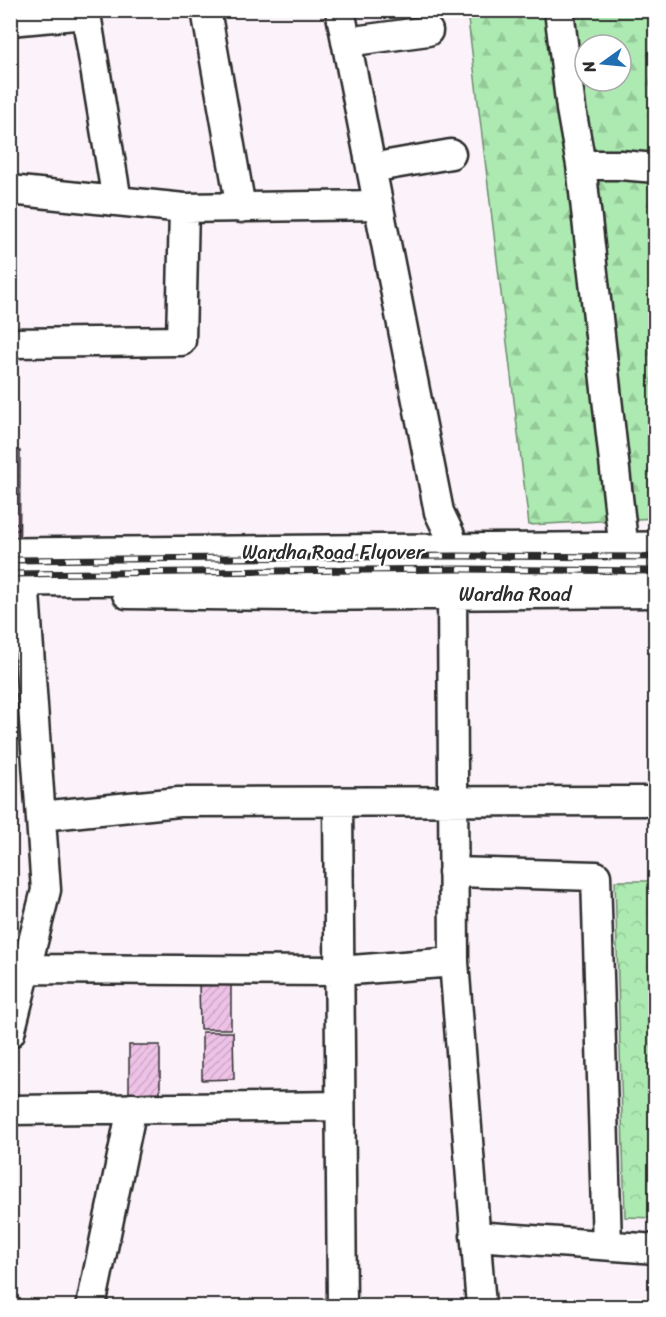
<svg xmlns="http://www.w3.org/2000/svg" width="666" height="1317" font-family="Sriracha,sans-serif">
  <style>
    .forest { fill: url(#forest-firs); stroke: #6c8a6e; stroke-width: 1.5; fill-rule: evenodd }
    .park { fill: url(#park-crowns); stroke: #6c8a6e; stroke-width: 1.5 }
    .building { fill: url(#building-hatch); stroke: #2b2b2b; stroke-width: 1.5 }
    .lines { fill: none; stroke-linecap: round; stroke-linejoin: round }
    .minor-casing { stroke: #2b2b2b; stroke-width: 33 }
    .highway-casing { stroke: #2b2b2b; stroke-width: 38 }
    .path { stroke: #2b2b2b; stroke-width: 4; stroke-dasharray: 6 4.5; stroke-linecap: butt }
    .minor { stroke: #fff; stroke-width: 28 }
    .highway { stroke: #fff; stroke-width: 33 }
    .rail-casing { stroke: #2b2b2b; stroke-width: 7 }
    .rail { stroke: #fff; stroke-width: 4.5; stroke-dasharray: 14; stroke-linecap: butt }
    .labels { text-anchor: middle; stroke-width: 4.5; stroke-linejoin: round; paint-order: stroke }
    .street-label { font-size: 20px; fill: #2b2b2b; stroke: #fff }
  </style>
  <defs>
    <pattern id="forest-firs" width="22" height="20" patternUnits="userSpaceOnUse" patternTransform="scale(1.5)"><rect width="22" height="20" fill="#aceab1"/><path d="M5 1l3.5 6h-7zM16 11l3.5 6h-7z" fill="#94c998"/></pattern>
    <pattern id="park-crowns" width="20" height="18" patternUnits="userSpaceOnUse" patternTransform="scale(1.5)"><rect width="20" height="18" fill="#aceab1"/><path d="M2 6a3 3 0 1 1 6 0M12 15a3 3 0 1 1 6 0" fill="none" stroke="#94c998"/></pattern>
    <pattern id="building-hatch" width="6" height="6" patternUnits="userSpaceOnUse" patternTransform="scale(1.5)"><rect width="6" height="6" fill="#eec2e7"/><path d="M-1 1l2-2M0 6l6-6M5 7l2-2" fill="none" stroke="#cca7c6"/></pattern>
  </defs>
  <rect width="100%" height="100%" fill="#fcf3fa"/>
  <filter id="ink" filterUnits="userSpaceOnUse"><feTurbulence type="fractalNoise" baseFrequency=".0167" numOctaves="2"/><feDisplacementMap in="SourceGraphic" scale="12" xChannelSelector="R" yChannelSelector="G"/><feConvolveMatrix kernelMatrix="1 2 1 2 8 2 1 2 1" color-interpolation-filters="sRGB"/></filter>
  <g filter="url(#ink)">
    <path class="forest" d="M467 11H655V518L529 525ZM585 45H621V81H585Z"/>
    <path class="park" d="M615 881H655V1218L625 1217Z"/>
    <path class="building" d="M10 451H20L19 635H10Z
      M199 981H231V1029H200Z
      M202 1032H233L234 1079 202 1080Z
      M129 1045H160V1092L129 1093Z"/>
    <g class="lines">
      <g class="minor-casing">
        <path id="minor" d="M206 10 241 208
          M340 10 439 512 450 535
          M559 10 571 109 581 165 622 533
          M86 14 117 201
          M10 21 86 14 85 10
          M346 42 428 31
          M581 165H620L656 168
          M371 168 451 154
          M10 190 184 208 181 341 10 343
          M184 208 378 205
          M127 594 290 596 656 593
          M452 594 454 962 481 1306
          M338 802 342 1306
          M41 816 179 802 656 801
          M453 872 596 876 607 1245
          M26 969 339 971 454 962
          M10 1033 46 890 25 593
          M10 1110 340 1106
          M475 1236 656 1249
          M91 1306 132 1108"/>
      </g>
      <g class="highway-casing">
        <path id="highway" d="M10 555 656 549
          M10 579 656 575"/>
      </g>
      <path class="path" d="M10 524H15L18 530"/>
      <use href="#minor" class="minor"/>
      <use href="#highway" class="highway"/>
      <g class="rail-casing">
        <path id="rail" d="M10 560 455 556 656 557
          M10 574 456 569 656 571"/>
      </g>
      <use href="#rail" class="rail"/>
    </g>
  </g>
  <g class="labels">
    <g class="street-label">
      <text x="333" y="559">Wardha Road Flyover</text>
      <text x="515" y="601">Wardha Road</text>
    </g>
  </g>
  <rect width="666" height="1317" fill="none" stroke="#fff" stroke-width="36"/>
  <rect x="18" y="18" width="630" height="1281" fill="none" stroke="#2b2b2b" stroke-width="2" filter="url(#ink)"/>
  <g transform="translate(603 63) rotate(255)"><circle r="28" fill="#ffffff" stroke="#aaaaaa" stroke-width="1.5"/>
  <path d="M0-4.5L10 22L0 15L-10 22Z" fill="#1f6fb2"/>
  <text y="-9" font-size="16" font-weight="bold" text-anchor="middle" fill="#2b2b2b">N</text>
  </g>
</svg>
